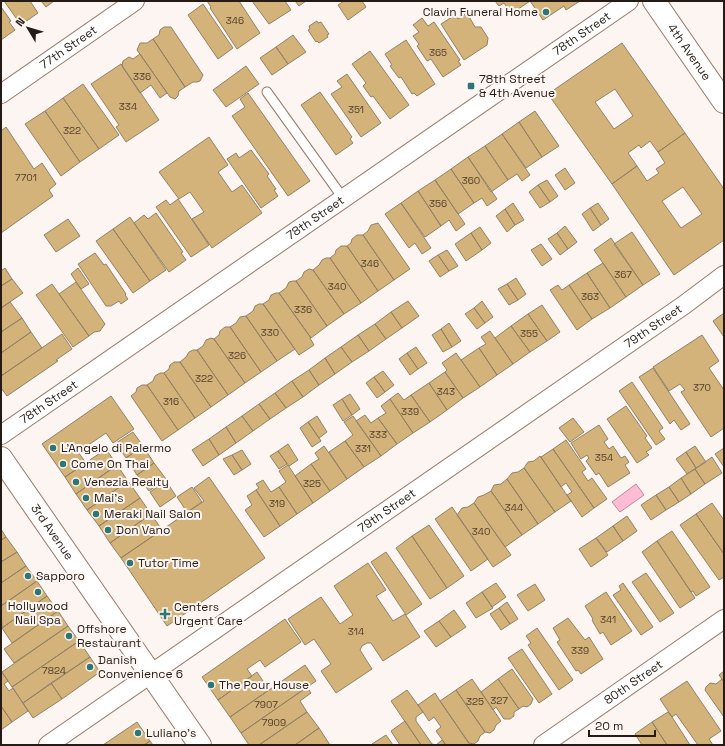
<svg xmlns="http://www.w3.org/2000/svg" width="725" height="746" font-family="'Space Grotesk',sans-serif">
  <style>
    .water { fill: #fdbbd4; stroke: #bc8b9a }
    .building { fill: #d4b37a; stroke: #928165; fill-rule: evenodd }
    .lines { fill: none; stroke-linecap: round; stroke-linejoin: round }
    .lane-casing { stroke: #977a69; stroke-width: 11 }
    .street-casing { stroke: #977a69; stroke-width: 20 }
    .secondary-casing { stroke: #977a69; stroke-width: 24 }
    .primary-casing { stroke: #977a69; stroke-width: 24 }
    .lane { stroke: #fff; stroke-width: 9 }
    .street { stroke: #fff; stroke-width: 18 }
    .secondary { stroke: #fff; stroke-width: 22 }
    .primary { stroke: #fff; stroke-width: 22 }
    .poi-dot { fill: #2c7674; stroke: #fcf5f1; stroke-width: 1.5 }
    .labels { text-anchor: middle; stroke-width: 4; stroke-linejoin: round; paint-order: stroke }
    .number-label { font-size: 10px; fill: #52412e }
    .poi-label { font-size: 12px; fill: #261b14; stroke: #fcf5f1; text-anchor: start }
    .street-label { font-size: 12px; fill: #261b14; stroke: #fcf5f1 }
  </style>
  <rect width="100%" height="100%" fill="#fcf5f1"/>
  <path class="water" d="M636 484 644 495 620 512 612 502Z"/>
  <path class="building" d="M4 1H30L38 13 21 25Z
    M41 1H54L46 7Z
    M207 1H239L260 33 237 49 210 8 211 7Z
    M252 1H285L291 10 269 24Z
    M295 1H306L299 6Z
    M344 1H362L366 7 348 20 338 5Z
    M495 1H580L566 10 564 6 543 20 530 1 511 14 504 3 499 6Z
    M203 4 233 48 218 59 188 15Z
    M1 7 11 21 9 22 15 30 1 40Z
    M467 13 475 27H481L488 38 487 45 464 60 441 24 455 15 458 19Z
    M422 18 428 26 434 22 460 60 458 61 461 65 443 77 431 59 427 61 417 46 419 44 413 36 419 32 413 25Z
    M317 21 318 23 321 22 329 34 327 35 328 37 319 43 317 41 316 42 308 30 310 29 309 26Z
    M164 27H171L203 75 200 81 197 82H193L185 87 153 39 159 35 160 30Z
    M293 35 306 52 288 64 276 47Z
    M153 39 185 87 179 91 178 96 175 99 170 97 137 50 140 43H147Z
    M406 40 435 84 417 96 414 93 412 94 401 77 399 78 390 66 392 65 385 54Z
    M622 43 685 133 658 152 650 141 641 148 639 145 628 153 637 166 612 184 548 94ZM615 89 633 116 614 129 595 102Z
    M276 47 288 64 272 75 260 58Z
    M370 51 409 105 390 119 373 96 371 97 363 86 366 83 352 64Z
    M140 54 167 93 160 98 151 85 140 93 122 66 123 61 129 57 133 59Z
    M121 64 159 120 126 142 116 127 119 125 91 84Z
    M246 66 259 84 226 107 213 90Z
    M347 74 381 123 361 137 331 94 342 87 337 81Z
    M83 84 119 135 99 149 63 98Z
    M320 92 352 137 350 139 353 143 336 155 301 105Z
    M248 93 310 181 288 196 232 116 245 107 240 99Z
    M63 98 99 149 80 162 45 111Z
    M45 111 80 162 61 176 25 124Z
    M535 111 559 146 542 157 519 122Z
    M519 122 542 157 526 168 502 134Z
    M6 127 34 169 42 163 56 184 49 190 53 196 1 233V131Z
    M685 133 724 189V240L674 275 612 184 637 166 647 181 659 173 656 169 665 163 658 152ZM683 187 702 214 681 228 662 201Z
    M502 134 530 175 522 181 517 174 508 180 485 146Z
    M209 137 228 165 218 172 232 192 242 185 262 213 212 248 192 219 204 212 190 192 179 199 159 172Z
    M485 146 508 180 491 192 468 157Z
    M251 150 269 174 267 176 276 189 274 190 278 196 261 208 227 159 236 153 239 158Z
    M468 157 497 199 487 206 482 198 474 203 451 169Z
    M565 168 575 183 565 190 555 175Z
    M451 169 474 203 458 214 435 180Z
    M435 180 465 224 456 231 449 220 441 226 418 191Z
    M547 180 558 196 550 202 538 185Z
    M538 185 550 202 540 208 529 192Z
    M418 191 441 226 425 237 401 203Z
    M178 199 209 245 191 257 156 207 166 200 170 205Z
    M401 203 431 248 422 254 415 243 409 248 385 214Z
    M513 203 524 220 515 225 505 209Z
    M598 203 609 219 601 225 590 208Z
    M590 208 601 225 593 231 582 214Z
    M505 209 515 225 507 232 496 216Z
    M156 213 183 252 181 253 186 260 169 272 134 223 144 215 148 219Z
    M130 217 166 270 150 281 113 229Z
    M68 219 80 236 56 252 44 235Z
    M378 223 410 269 394 280 363 235 368 231 371 225Z
    M565 226 577 242 568 249 557 233Z
    M480 227 491 243 482 250 471 233Z
    M113 229 150 281 133 293 96 241Z
    M632 232 660 274 643 285 614 244Z
    M471 233 482 250 466 261 455 244Z
    M557 233 568 249 560 255 548 239Z
    M357 235H363L394 280 378 291 347 246 351 243 352 239Z
    M611 238 643 285 626 297 594 250Z
    M541 244 552 259 542 266 531 250Z
    M341 246H347L378 291 361 303 330 258 335 254 336 250Z
    M447 250 458 266 449 271 438 255Z
    M95 253 104 265 106 264 126 294 125 295 128 299 121 304 119 301 111 306H106L78 264Z
    M438 255 449 271 440 277 429 261Z
    M326 258H330L361 303 344 314 313 270 319 265 322 260Z
    M603 263 626 297 610 308 587 273Z
    M5 268 12 279 1 286V271Z
    M78 268 89 284 81 289 71 274Z
    M309 269 313 270 344 314 327 326 296 281 302 277 304 272Z
    M587 273 610 308 592 319 569 285Z
    M516 278 526 294 518 300 507 284Z
    M12 279 23 293 1 308V286Z
    M293 281H296L327 326 311 338 279 293 286 288 289 282Z
    M76 282 105 324 100 331 94 332 89 336 59 294Z
    M52 284 89 336 73 347 36 295Z
    M507 284 518 300 509 305 498 289Z
    M558 285 562 290 569 285 592 319 577 330 550 290Z
    M276 293H279L311 338H310L314 345 299 355 263 304 269 300 271 295Z
    M408 301 419 316 402 328 391 312Z
    M482 301 493 317 485 323 474 308Z
    M10 302 22 318 1 332V308Z
    M259 304H263L295 349 277 361 246 316 253 311 255 306Z
    M542 305 560 332 547 341 528 314Z
    M474 308 485 323 477 329 465 314Z
    M391 312 402 328 386 339 375 324Z
    M724 313V337L713 321Z
    M528 314 547 341 530 352 511 326Z
    M246 316 277 361 261 372 230 327 236 323 240 317Z
    M22 318 31 332 1 353V332Z
    M449 323 461 341 452 347 441 329Z
    M375 324 386 339 369 351 358 335Z
    M511 326 530 352 513 364 495 338Z
    M225 327H230L261 372 245 383 214 339 219 335 220 331Z
    M441 329 452 347 443 352 432 335Z
    M490 331 513 364 497 375 479 348 486 344 481 337Z
    M31 332 42 348 1 376V353Z
    M62 334 72 349 56 360 58 361 7 396 1 388V376Z
    M358 335 369 351 352 362 341 347Z
    M702 335 719 361 709 368 724 390V428L711 437 681 392 685 390 680 384 669 391 653 367Z
    M211 338 214 339 245 383 228 395 197 350 203 346 206 340Z
    M341 347 352 362 335 374 325 358Z
    M416 347 427 363 418 369 407 353Z
    M479 348 497 375 480 387 461 360Z
    M193 350H197L228 395 211 407 180 362 186 357 189 352Z
    M407 353 418 369 410 375 399 359Z
    M456 353 480 387 463 398 445 372 447 370 442 363Z
    M325 358 335 374 319 385 309 370Z
    M174 362H180L211 407 195 418 164 373 169 369 170 365Z
    M653 368 690 424 681 430 674 420 670 424 639 377Z
    M309 370 319 385 303 397 292 381Z
    M383 371 394 385 385 392 374 377Z
    M445 372 463 398 447 410 429 383Z
    M160 373H164L195 418 178 430 147 385 153 381 155 376Z
    M374 377 385 392 377 398 366 383Z
    M292 381 303 397 286 408 275 393Z
    M632 382 663 428 659 431 665 439 656 445 619 391Z
    M429 383 447 410 430 422 411 395Z
    M142 385H147L178 430 162 441 131 396 136 392 137 388Z
    M275 393 286 408 270 419 259 404Z
    M398 393 404 400 411 395 430 422 413 433 390 399Z
    M350 394 360 409 352 415 342 399Z
    M111 396 134 429 113 443 106 433 78 452 86 463 65 477 42 444Z
    M342 399 352 415 343 421 333 405Z
    M390 399 413 433 397 444 378 418 386 413 381 406Z
    M259 404 270 419 253 431 242 416Z
    M626 406 647 436 645 438 652 448 646 452 649 455 637 463 607 419Z
    M365 415 371 423 378 418 397 444 381 456 356 421Z
    M242 416 253 431 236 443 226 427Z
    M317 416 327 432 319 438 308 422Z
    M353 416 381 456 364 467 345 441 353 435 344 422Z
    M573 418 584 432 570 442 559 428Z
    M308 422 321 441 312 447 300 428Z
    M599 425 608 439 604 442 609 449 613 446 621 458 625 456 629 462 625 465 630 473 608 487 599 473 596 475 586 461 589 458 587 455 581 459 571 443Z
    M226 427 236 443 219 455 209 439Z
    M133 432 143 446 126 458 116 443Z
    M209 439 219 455 203 466 192 450Z
    M566 440 586 469 582 472 588 481 592 478 607 499 594 508 553 449Z
    M345 441 364 467 347 479 329 452Z
    M288 444 298 460 289 466 278 451Z
    M143 446 154 463 137 475 126 458Z
    M324 446 347 479 330 491 311 464 319 459 315 453Z
    M695 446 706 462 696 468 686 452Z
    M724 448V467L715 454Z
    M106 449 117 465 76 494 65 477Z
    M553 449 594 508 582 517 567 495 572 492 566 483 561 487 541 457Z
    M242 450 251 464 242 470 232 455Z
    M278 451 287 464 279 469 270 456Z
    M686 452 696 468 687 474 676 459Z
    M232 455 242 470 234 475 223 459Z
    M540 456 571 501 555 512 524 468 528 462 534 461Z
    M712 457 722 473 705 484 695 469Z
    M154 463 166 479 149 491 137 475Z
    M311 464 330 491 313 503 295 476Z
    M117 465 128 481 87 510 76 494Z
    M288 465 313 503 297 514 279 487 286 482 279 471Z
    M524 468 555 512 538 524 507 479 512 473 518 472Z
    M695 469 705 484 691 494 681 478Z
    M209 477 265 558 167 626 121 558 204 501 194 488Z
    M681 478 691 494 679 502 669 487Z
    M507 479 538 524 522 535 491 491 494 485 501 484Z
    M263 480 271 492 279 487 297 514 280 526 256 490 259 488 256 484Z
    M128 481 140 498 99 526 87 510Z
    M166 481 176 496 160 507 150 492Z
    M192 487 202 502 187 512 177 497Z
    M669 487 679 502 666 510 656 495Z
    M256 490 280 526 264 537 245 510 252 505 247 496Z
    M491 491 522 535 505 547 474 503 478 497 484 495Z
    M656 495 666 510 651 520 641 505Z
    M140 498 151 514 110 543 99 526Z
    M474 503 511 555 493 567 457 515 462 508 468 507Z
    M712 503 724 520V554L696 514Z
    M452 507 488 559 471 571 435 519Z
    M151 514 162 530 121 558 110 543Z
    M696 514 724 554V577L719 580 680 525Z
    M627 516 637 531 623 541 613 526Z
    M429 525 464 576 447 588 412 536Z
    M613 526 623 541 607 552 596 538Z
    M1 529 6 537 1 540Z
    M672 531 710 587 696 596 693 591 691 592 657 541Z
    M412 536 447 588 430 599 396 548Z
    M6 537 17 552 1 562V540Z
    M596 538 608 555 591 567 579 549Z
    M657 541 695 598 680 608 642 552Z
    M17 552 26 566 1 583V562Z
    M386 552 422 604 406 615 371 562Z
    M368 563 386 590 376 596 393 621 405 614 420 637 383 661 371 643H367L362 646 360 650 372 669 336 693 321 671 331 664 314 639 305 645 288 619 321 597 340 624 353 615 334 586Z
    M26 566 37 581 1 606V583Z
    M646 573 674 613 660 622 632 582Z
    M37 581 47 596 2 628 1 606Z
    M496 583 506 597 492 607 482 592Z
    M623 583 653 627 641 635 613 595 621 590 619 586Z
    M535 584 545 600 528 611 517 595Z
    M482 592 493 608 476 618 466 603Z
    M606 592 632 631 611 645 603 632 600 634 592 620 593 619 585 606Z
    M47 596 58 611 12 643 2 628Z
    M507 602 518 619 510 624 499 608Z
    M499 608 510 624 501 630 490 614Z
    M454 610 466 627 451 637 439 621Z
    M58 611 68 626 14 663 4 649Z
    M568 618 585 640 589 637 603 659 581 674 578 670 576 671 557 642 560 640 553 628Z
    M285 619 301 642 265 667 260 660 247 669 252 676 218 700 202 677Z
    M439 621 451 637 436 647 424 631Z
    M68 626 79 641 12 687 2 672Z
    M537 628 573 680 559 690 528 645 531 643 526 636Z
    M79 641 90 657 23 703 12 687Z
    M522 649 552 694 539 703 508 658Z
    M90 657 100 672 62 699 51 683Z
    M305 665 316 681 241 733 230 717Z
    M512 669 533 699 531 704 527 707 523 706 519 709 498 679Z
    M1 671 8 681 4 684 9 691 13 688 28 711 12 722 1 706Z
    M724 671V682L719 675Z
    M257 672 269 690 230 717 218 700Z
    M472 679 501 721 496 725 494 730 490 733 485 732 456 690Z
    M498 679 519 709 514 712V716L510 719H504L496 707 493 710 481 692Z
    M722 679 724 682V717L705 690 706 687 710 683 716 684Z
    M687 681 721 731 709 739 713 745H698L676 714 672 717 660 699Z
    M51 683 62 699 33 718 23 703Z
    M307 687 311 693 300 701 307 712 259 745H249L241 733Z
    M407 690 423 712 416 717V721L432 744 436 745 442 740 446 745H421L391 701Z
    M456 690 485 732 480 736 478 741 474 744 469 743 440 701Z
    M435 693 440 701 470 745H446L436 731 441 727 434 717 429 721 423 712 418 705Z
    M1 706 12 722 1 730Z
    M307 712 319 728 295 745H259Z
    M668 712 672 717 690 745H667L652 722Z
    M405 721 421 745H400L391 731Z
    M137 722 150 741 144 745H103Z
    M652 722 667 745H642L635 734Z
    M319 728 330 745H295Z
    M386 735 393 745H372V744Z
    M150 741 153 745H144Z"/>
  <g class="lines">
    <g class="lane-casing">
      <path id="lane" d="M267 92 343 198"/>
    </g>
    <g class="street-casing">
      <g id="street">
        <path id="s1" d="M1 94 135 1"/>
        <path id="s2" d="M1 435 629 1"/>
        <path id="s3" d="M48 745 684 305 724 275"/>
        <path id="s4" d="M543 745 724 619"/>
      </g>
    </g>
    <g class="secondary-casing">
      <g id="secondary">
        <path id="s5" d="M1 458 200 745"/>
      </g>
    </g>
    <g class="primary-casing">
      <g id="primary">
        <path id="s6" d="M654 1 724 102"/>
      </g>
    </g>
    <use href="#lane" class="lane"/>
    <use href="#street" class="street"/>
    <use href="#secondary" class="secondary"/>
    <use href="#primary" class="primary"/>
  </g>
  <g class="poi-dot">
    <circle cx="546" cy="12" r="4"/>
    <rect x="467" y="82" width="8" height="8" rx="2"/>
    <circle cx="53" cy="448" r="4"/>
    <circle cx="63" cy="464" r="4"/>
    <circle cx="76" cy="482" r="4"/>
    <circle cx="86" cy="498" r="4"/>
    <circle cx="96" cy="514" r="4"/>
    <circle cx="108" cy="530" r="4"/>
    <circle cx="130" cy="563" r="4"/>
    <circle cx="28" cy="576" r="4"/>
    <circle cx="38" cy="592" r="4"/>
    <path d="M163 608h4v4h4v4h-4v4h-4v-4h-4v-4h4z"/>
    <circle cx="69" cy="636" r="4"/>
    <circle cx="90" cy="667" r="4"/>
    <circle cx="211" cy="685" r="4"/>
    <circle cx="138" cy="733" r="4"/>
  </g>
  <g class="labels">
    <g class="number-label">
      <text x="235" y="24">346</text>
      <text x="438" y="56">365</text>
      <text x="142" y="80">336</text>
      <text x="128" y="110">334</text>
      <text x="356" y="113">351</text>
      <text x="72" y="134">322</text>
      <text x="26" y="181">7701</text>
      <text x="471" y="184">360</text>
      <text x="438" y="207">356</text>
      <text x="370" y="267">346</text>
      <text x="623" y="278">367</text>
      <text x="337" y="290">340</text>
      <text x="590" y="300">363</text>
      <text x="303" y="313">336</text>
      <text x="270" y="336">330</text>
      <text x="529" y="337">355</text>
      <text x="237" y="359">326</text>
      <text x="204" y="382">322</text>
      <text x="702" y="391">370</text>
      <text x="446" y="395">343</text>
      <text x="171" y="405">316</text>
      <text x="410" y="415">339</text>
      <text x="378" y="438">333</text>
      <text x="363" y="452">331</text>
      <text x="604" y="461">354</text>
      <text x="312" y="487">325</text>
      <text x="277" y="507">319</text>
      <text x="514" y="511">344</text>
      <text x="481" y="535">340</text>
      <text x="608" y="623">341</text>
      <text x="356" y="635">314</text>
      <text x="580" y="654">339</text>
      <text x="54" y="674">7824</text>
      <text x="499" y="704">327</text>
      <text x="475" y="705">325</text>
      <text x="266" y="708">7907</text>
      <text x="274" y="726">7909</text>
    </g>
    <g class="poi-label">
      <text x="538" y="16" text-anchor="end">Clavin Funeral Home</text>
      <text x="479" y="83">78th Street<tspan x="479" dy="14">&amp; 4th Avenue</tspan></text>
      <text x="61" y="452">L'Angelo di Palermo</text>
      <text x="71" y="468">Come On Thai</text>
      <text x="84" y="486">Venezia Realty</text>
      <text x="94" y="502">Mai's</text>
      <text x="104" y="518">Meraki Nail Salon</text>
      <text x="116" y="534">Don Vano</text>
      <text x="138" y="567">Tutor Time</text>
      <text x="36" y="580">Sapporo</text>
      <text x="38" y="610" text-anchor="middle">Hollywood<tspan x="38" dy="14">Nail Spa</tspan></text>
      <text x="174" y="611">Centers<tspan x="174" dy="14">Urgent Care</tspan></text>
      <text x="77" y="633">Offshore<tspan x="77" dy="14">Restaurant</tspan></text>
      <text x="98" y="664">Danish<tspan x="98" dy="14">Convenience 6</tspan></text>
      <text x="219" y="689">The Pour House</text>
      <text x="146" y="737">Luliano's</text>
    </g>
    <g class="street-label">
      <text dy="4" stroke="none"><textPath href="#s2" startOffset="706">78th Street</textPath></text>
      <text dy="4" stroke="none"><textPath href="#s1" startOffset="82">77th Street</textPath></text>
      <text dy="4" stroke="none"><textPath href="#s6" startOffset="62">4th Avenue</textPath></text>
      <text dy="4" stroke="none"><textPath href="#s2" startOffset="382">78th Street</textPath></text>
      <text dy="4" stroke="none"><textPath href="#s3" startOffset="736">79th Street</textPath></text>
      <text dy="4" stroke="none"><textPath href="#s2" startOffset="58">78th Street</textPath></text>
      <text dy="4" stroke="none"><textPath href="#s3" startOffset="412">79th Street</textPath></text>
      <text dy="4" stroke="none"><textPath href="#s5" startOffset="90">3rd Avenue</textPath></text>
      <text dy="4" stroke="none"><textPath href="#s4" startOffset="110">80th Street</textPath></text>
    </g>
  </g>
  <rect width="725" height="746" fill="none" stroke="#261b14" stroke-width="4"/>
  <g transform="translate(28 28) rotate(308)" stroke="#fcf5f1" stroke-width="3" paint-order="stroke">
  <path d="M0-3L7 15L0 10L-7 15Z" fill="#261b14"/>
  <text y="-6" font-size="11" font-weight="bold" text-anchor="middle" fill="#261b14">N</text>
  </g>
  <path d="M589 730v6h66v-6" fill="none" stroke="#261b14" stroke-width="2"/>
  <text x="595" y="730" font-size="12" fill="#261b14" stroke="#fcf5f1" stroke-width="3" paint-order="stroke">20 m</text>
</svg>
